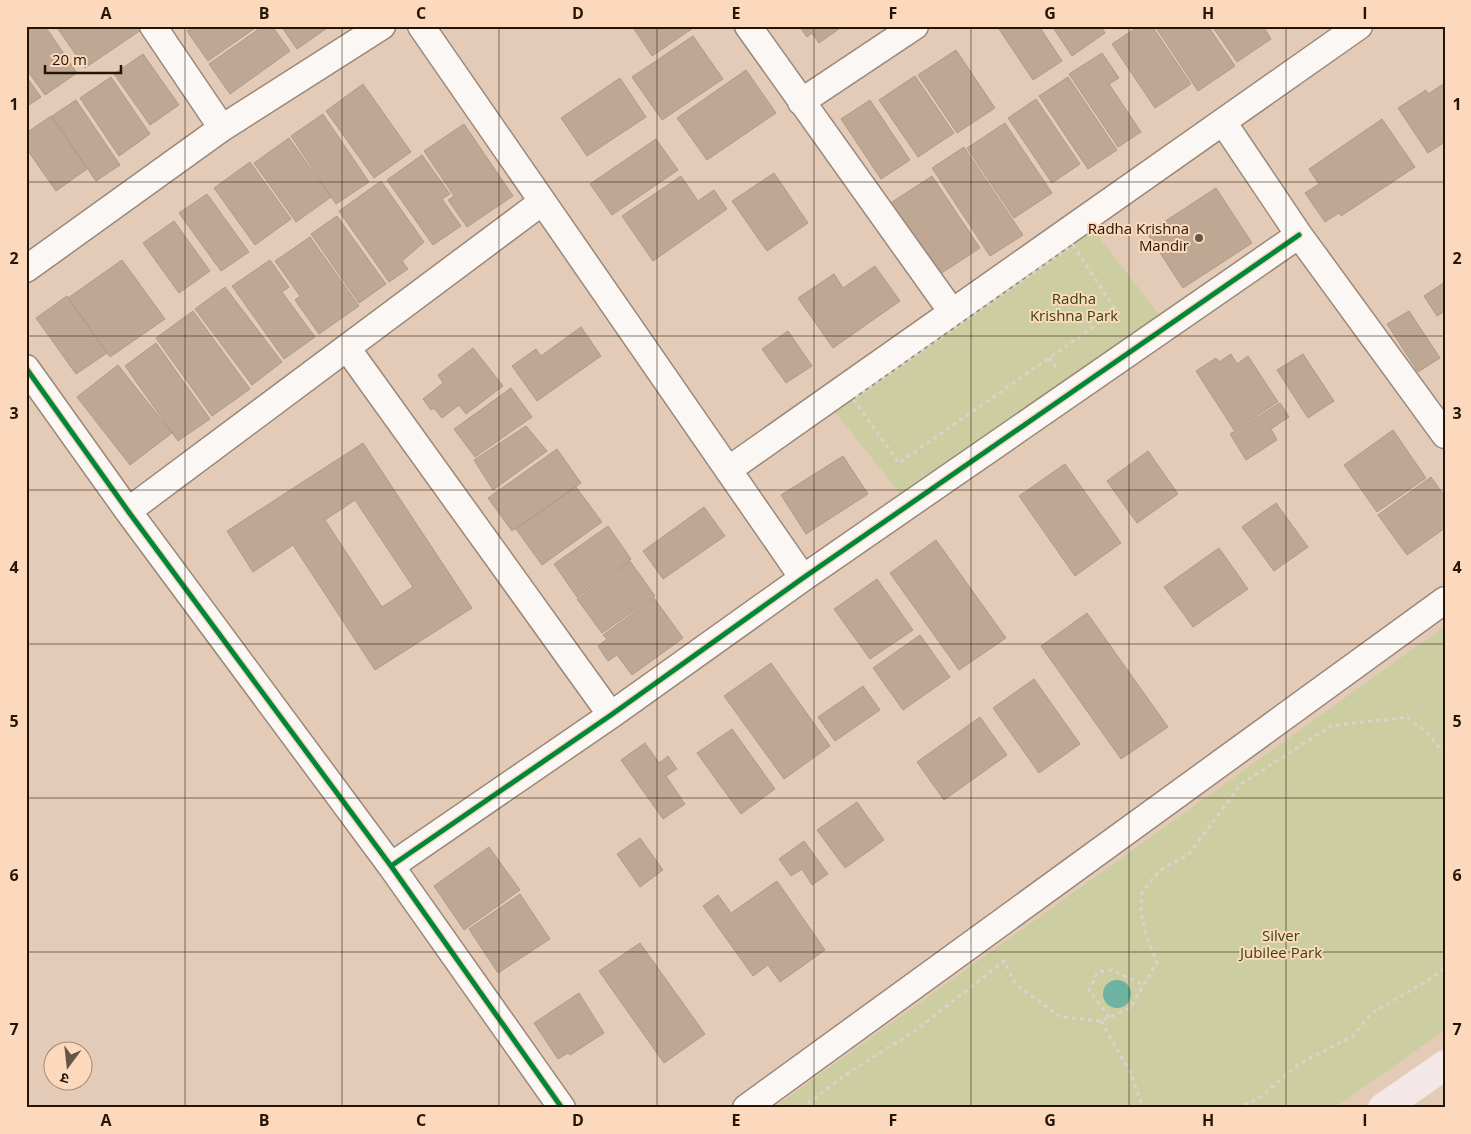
<svg xmlns="http://www.w3.org/2000/svg" width="1471" height="1134" font-family="'Open Sans','Noto Sans Devanagari',sans-serif">
  <style>
    .green { fill: #cccda1 }
    .water { fill: #6eb2a1 }
    .building { fill: #bea894; stroke: #ad9b8b; fill-rule: evenodd }
    .lines { fill: none; stroke-linecap: round; stroke-linejoin: round }
    .minor-casing { stroke: #9a8879; stroke-width: 29 }
    .major-casing { stroke: #f2e8df; stroke-width: 30 }
    .path { stroke: #dad2cb; stroke-width: 3; stroke-dasharray: 4 4; stroke-linecap: butt }
    .minor { stroke: #fbf7f4; stroke-width: 26 }
    .major { stroke: #f3e7e7; stroke-width: 28 }
    .cycleway-casing { stroke: #fcd9bc; stroke-width: 8 }
    .cycleway { stroke: #00873e; stroke-width: 5 }
    .grid { fill: none; stroke: #241507; stroke-width: 1; stroke-opacity: 0.55 }
    .poi-dot { fill: #675545; stroke: #fcd9bc; stroke-width: 2 }
    .labels { text-anchor: middle; stroke-width: 4; stroke-linejoin: round; paint-order: stroke }
    .poi-label { font-size: 15px; fill: #241507; stroke: #fcd9bc; text-anchor: end }
    .park-label { font-size: 15px; fill: #36430c; stroke: #fcd9bc }
    .neatline { fill: none; stroke: #241507; stroke-width: 2 }
    .grid-label { font-size: 16px; text-anchor: middle; font-weight: bold; fill: #241507 }
  </style>
  <rect width="100%" height="100%" fill="#e3cbb7"/>
  <path class="green" d="M1091 227 1161 317 900 493 831 407Z
    M1445 626V1030L1334 1108H773Z"/>
  <path class="water" d="M1103 994a14 14 0 1 1 28 0a14 14 0 1 1-28 0Z"/>
  <path class="building" d="M35 26H45L77 73 45 95 26 69V32Z
    M56 26H138L141 30 85 68Z
    M194 26H258L208 61 187 31Z
    M263 26H272L290 51 230 94 209 64Z
    M281 26H330L297 49Z
    M632 26H696L652 56Z
    M799 26H843L819 43 812 33 807 37Z
    M997 26H1039L1062 61 1033 80Z
    M1052 26H1101L1105 33 1072 56Z
    M1139 26H1152L1191 84 1155 108 1112 44Z
    M1155 26H1208L1235 66 1198 91Z
    M1212 26H1263L1271 39 1237 62Z
    M693 36 723 79 662 120 632 77Z
    M956 50 995 108 957 133 918 75Z
    M1102 53 1119 78 1109 84 1141 132 1118 147 1069 74Z
    M143 54 179 105 150 125 114 74Z
    M746 70 776 113 707 160 677 118Z
    M26 76 41 97 26 107Z
    M915 76 954 133 918 157 879 100Z
    M111 77 150 134 119 156 80 98Z
    M1068 77 1117 150 1088 169 1039 96Z
    M620 78 646 117 587 156 561 118Z
    M1445 83V142L1428 153 1398 108 1426 90 1428 94Z
    M363 84 411 152 374 178 326 111Z
    M1036 99 1080 164 1052 183 1008 118Z
    M76 100 120 165 96 181 52 116Z
    M870 100 910 160 881 179 841 119Z
    M323 114 369 182 336 204 291 136Z
    M51 116 87 169 56 191 26 148V133Z
    M1382 119 1415 167 1341 216 1339 213 1325 222 1305 193 1319 184 1309 169Z
    M1005 123 1052 193 1014 218 967 148Z
    M464 124 513 196 467 227 448 200 454 196 424 151Z
    M289 138 331 197 296 222 254 163Z
    M656 139 678 170 612 215 590 184Z
    M964 147 1023 235 990 256 932 168Z
    M422 155 450 194 442 199 461 226 433 245 387 180Z
    M250 162 291 219 255 245 214 188Z
    M774 173 808 223 767 251 732 201Z
    M681 176 698 201 714 190 727 209 653 261 622 216Z
    M932 176 980 248 937 276 889 204Z
    M381 181 424 242 402 261 408 269 389 282 339 211Z
    M1216 188 1252 243 1183 288 1147 233Z
    M207 194 249 252 221 271 179 213Z
    M337 216 386 284 359 303 311 234Z
    M174 221 210 271 179 293 143 243Z
    M310 237 359 306 319 334 295 300 300 296 275 261Z
    M122 260 165 319 110 357 68 298Z
    M270 260 289 287 282 292 315 337 284 359 232 286Z
    M875 266 900 301 833 348 798 298 834 274 843 288Z
    M1445 282V311L1437 316 1424 296Z
    M225 287 282 362 252 385 195 309Z
    M67 296 107 353 76 374 36 318Z
    M193 311 250 389 212 416 156 338Z
    M1409 311 1440 358 1418 372 1387 324Z
    M581 327 601 356 537 401 512 366 536 349 541 356Z
    M788 331 812 366 786 383 762 349Z
    M156 343 210 419 178 441 125 366Z
    M473 348 503 386 466 414 459 405 442 418 434 408 431 410 423 399 443 383 438 375Z
    M1231 354 1237 364 1248 356 1278 402 1234 430 1196 371 1216 358 1219 362Z
    M1303 354 1334 401 1308 418 1277 370Z
    M118 365 172 433 130 465 77 397Z
    M511 388 532 417 475 457 454 429Z
    M1280 403 1289 417 1271 429 1277 440 1246 460 1230 434Z
    M526 426 547 451 493 490 474 460Z
    M1393 430 1426 478 1377 512 1344 465Z
    M363 443 472 608 375 670 293 545 253 572 227 531ZM355 500 413 587 382 607 325 520Z
    M557 449 581 483 512 531 488 498Z
    M1148 451 1178 494 1137 523 1107 481Z
    M843 456 868 494 806 534 781 495Z
    M1065 464 1121 543 1075 576 1019 496Z
    M1431 477 1445 497V528L1407 555 1378 515Z
    M576 487 602 522 542 565 516 529Z
    M1276 503 1308 547 1274 571 1242 527Z
    M704 507 725 536 663 579 643 551Z
    M608 526 631 559 577 597 554 564Z
    M936 540 1006 638 959 670 890 573Z
    M1219 548 1248 589 1193 627 1164 587Z
    M630 561 655 596 602 633 577 599Z
    M877 579 913 630 870 659 834 609Z
    M654 598 683 638 632 675 617 655 608 661 598 646 607 639 603 635Z
    M1087 613 1168 727 1121 759 1041 646Z
    M920 635 950 677 903 710 873 668Z
    M771 663 830 746 784 779 724 696Z
    M1034 679 1080 744 1039 773 993 708Z
    M863 686 880 710 835 741 818 717Z
    M980 717 1007 755 944 800 917 762Z
    M732 729 775 789 741 814 697 753Z
    M645 743 659 763 668 756 677 769 666 776 685 804 663 819 621 760Z
    M857 802 884 840 845 868 817 830Z
    M640 838 663 870 640 887 617 854Z
    M804 841 828 874 812 885 802 869 791 876 779 859Z
    M489 847 520 890 464 930 434 886Z
    M777 881 825 950 780 982 768 965 753 976 703 906 718 895 731 913Z
    M520 894 550 939 498 973 469 929Z
    M640 943 705 1034 664 1063 599 971Z
    M579 993 604 1033 570 1055 568 1053 558 1059 534 1023Z"/>
  <g class="lines">
    <g class="minor-casing">
      <path id="minor" d="M153 26 222 128
        M421 26 803 578
        M748 26 952 312
        M801 102 915 26
        M1223 122 1299 235 1445 435
        M26 269 222 128 382 26
        M347 348 611 715
        M26 368 128 511 391 866 562 1108
        M728 470 1359 26
        M128 511 542 202
        M391 866 611 715 803 578 1299 235
        M746 1108 1445 600"/>
    </g>
    <g class="major-casing">
      <path id="major" d="M1383 1108 1445 1065"/>
    </g>
    <path class="path" d="M1073 245 1115 309 1106 318 899 463 853 399Z
      M1049 358 1059 371
      M1109 1017 1089 990 1098 972 1112 970 1144 985
      M1101 1021 1130 1072 1143 1108
      M801 1108 851 1071 915 1031 1004 961 1016 985 1061 1017 1101 1021 1130 1008 1157 963 1146 935 1141 912 1142 892 1159 871 1189 854 1241 784 1331 726 1407 717 1427 733 1445 754
      M1237 1108 1258 1099 1299 1064 1353 1036 1372 1013 1430 979 1445 968"/>
    <use href="#minor" class="minor"/>
    <use href="#major" class="major"/>
    <g class="cycleway-casing">
      <path id="cycleway" d="M26 368 128 511 391 866 562 1108
        M391 866 611 715 803 578 1299 235"/>
    </g>
    <use href="#cycleway" class="cycleway"/>
  </g>
  <path class="grid" d="M185 26V1108M342 26V1108M499 26V1108M657 26V1108M814 26V1108M971 26V1108M1129 26V1108M1286 26V1108M26 182H1445M26 336H1445M26 490H1445M26 644H1445M26 798H1445M26 952H1445"/>
  <circle class="poi-dot" cx="1199" cy="238" r="5"/>
  <g class="labels">
    <g class="poi-label">
      <text x="1189" y="234">Radha Krishna<tspan x="1189" dy="17">Mandir</tspan></text>
    </g>
    <g class="park-label">
      <text x="1074" y="304">Radha<tspan x="1074" dy="17">Krishna Park</tspan></text>
      <text x="1281" y="941">Silver<tspan x="1281" dy="17">Jubilee Park</tspan></text>
    </g>
  </g>
  <rect width="1471" height="1134" fill="none" stroke="#fcd9bc" stroke-width="55"/>
  <g transform="translate(68 1066) rotate(195)"><circle r="24" fill="#fcd9bc" stroke="#a68b74"/>
  <path d="M0-4L9 19L0 12L-9 19Z" fill="#675545"/>
  <text y="-8" font-size="14" font-weight="bold" text-anchor="middle" fill="#241507">उ</text>
  </g>
  <path d="M45 65v8h76v-8" fill="none" stroke="#241507" stroke-width="2.5"/>
  <text x="52" y="65" font-size="15" fill="#241507" stroke="#fcd9bc" stroke-width="4" paint-order="stroke">20 m</text>
  <rect x="28" y="28" width="1416" height="1078" class="neatline"/>
  <g class="grid-label">
    <text x="106" y="19">A</text>
    <text x="264" y="19">B</text>
    <text x="421" y="19">C</text>
    <text x="578" y="19">D</text>
    <text x="736" y="19">E</text>
    <text x="893" y="19">F</text>
    <text x="1050" y="19">G</text>
    <text x="1208" y="19">H</text>
    <text x="1365" y="19">I</text>
    <text x="14" y="110">1</text>
    <text x="1457" y="110">1</text>
    <text x="14" y="264">2</text>
    <text x="1457" y="264">2</text>
    <text x="14" y="419">3</text>
    <text x="1457" y="419">3</text>
    <text x="14" y="573">4</text>
    <text x="1457" y="573">4</text>
    <text x="14" y="727">5</text>
    <text x="1457" y="727">5</text>
    <text x="14" y="881">6</text>
    <text x="1457" y="881">6</text>
    <text x="14" y="1035">7</text>
    <text x="1457" y="1035">7</text>
    <text x="106" y="1126">A</text>
    <text x="264" y="1126">B</text>
    <text x="421" y="1126">C</text>
    <text x="578" y="1126">D</text>
    <text x="736" y="1126">E</text>
    <text x="893" y="1126">F</text>
    <text x="1050" y="1126">G</text>
    <text x="1208" y="1126">H</text>
    <text x="1365" y="1126">I</text>
  </g>
</svg>
